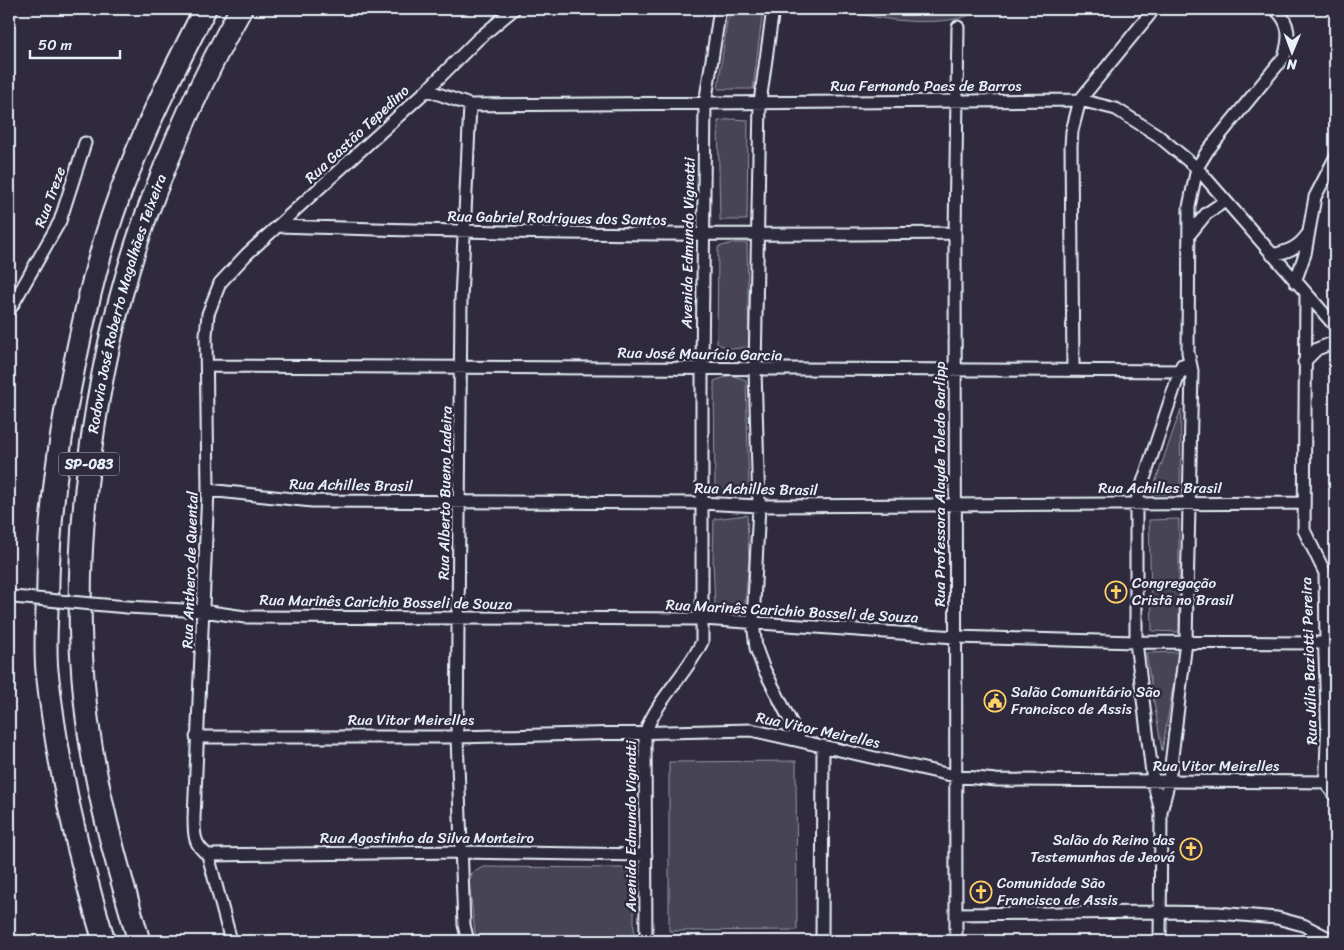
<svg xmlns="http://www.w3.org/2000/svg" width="1344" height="950" font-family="Sriracha,sans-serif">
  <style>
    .green { fill: #464455; stroke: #979aa6 }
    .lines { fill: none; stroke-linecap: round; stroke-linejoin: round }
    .minor-casing { stroke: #e8f1f8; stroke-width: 15 }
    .tertiary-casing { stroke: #e8f1f8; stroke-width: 18 }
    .motorway-casing { stroke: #e8f1f8; stroke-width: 25 }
    .minor { stroke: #2f2a3d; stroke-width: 11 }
    .tertiary { stroke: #2f2a3d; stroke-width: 14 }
    .motorway { stroke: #2f2a3d; stroke-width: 21 }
    .minor-bridge-casing { stroke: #e8f1f8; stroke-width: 15; stroke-linecap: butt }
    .minor-bridge { stroke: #2f2a3d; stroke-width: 11 }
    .labels { text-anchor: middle; stroke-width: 5; stroke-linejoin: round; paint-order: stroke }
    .shield { fill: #2f2a3d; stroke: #b0b5c0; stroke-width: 1 }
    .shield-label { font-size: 14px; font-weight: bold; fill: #e8f1f8 }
    .street-label { font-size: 15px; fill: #e8f1f8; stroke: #2f2a3d }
    .poi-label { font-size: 15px; fill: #e8f1f8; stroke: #2f2a3d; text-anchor: start }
  </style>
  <rect width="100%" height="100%" fill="#2f2a3d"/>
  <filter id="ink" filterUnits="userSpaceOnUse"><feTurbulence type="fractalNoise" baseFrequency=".02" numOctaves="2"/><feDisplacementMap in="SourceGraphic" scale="10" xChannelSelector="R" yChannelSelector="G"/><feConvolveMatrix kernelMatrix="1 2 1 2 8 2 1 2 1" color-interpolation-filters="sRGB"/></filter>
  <g filter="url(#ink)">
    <path class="green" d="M732 9H763L753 89H718L727 21Z
      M844 9H994C981 12 968 16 956 19 921 25 877 20 844 9Z
      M732 119 748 120 747 220H720L718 121Z
      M733 243H747L749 347 732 349 717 344 718 247Z
      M731 375 746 380 749 490 732 494 715 491 714 381Z
      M1181 409 1180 494H1151Z
      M747 515 749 560 745 605 730 608 715 606 713 562 714 519Z
      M1179 519V632L1152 631 1149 520Z
      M1179 652 1162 751 1146 653Z
      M796 761 797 930 669 931V762Z
      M483 867 622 868 630 873 634 881V941H476L469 882 472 873Z"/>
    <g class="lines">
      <g class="minor-casing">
        <path id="minor" d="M773 9 760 102 755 370 759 506 753 622 756 648 763 667 800 740
          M427 90 470 105 1080 100 1116 109 1156 134 1197 168 1335 326
          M278 226C504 234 729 236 955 233
          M1189 235 1206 214 1225 201
          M1272 255C1287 252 1298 248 1307 235
          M1295 282 1305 254 1315 197 1335 158
          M9 311 60 221 85 143
          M1304 362 1317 349 1335 342
          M208 366 1192 371
          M1073 369 1071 146 1072 131 1080 100 1150 14
          M208 490 312 501 701 503 759 506 1303 503
          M127 607 203 611 245 617 703 619 955 637 1136 642 1326 643 1325 573 1304 530 1306 294
          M196 737H457L751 730 955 776 996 780 1334 782
          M1161 811 1153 781 1136 642V503L1182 365
          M208 855C194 845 194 835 194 818L208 490 206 335 208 314 220 283 247 254 427 90 477 40 514 9
          M208 855 462 852 646 855
          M208 855 231 941
          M956 914 1160 912 1218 913 1277 918 1303 925 1334 941
          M468 941 464 925 457 737 461 300 470 105
          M646 941 645 733C658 698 686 675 702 642V368L705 104 720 9
          M822 941 823 747
          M956 941 955 233 958 27
          M1160 941 1161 812 1169 781 1186 642 1192 371 1188 352 1189 207 1197 168 1208 150 1284 57C1290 38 1291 23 1275 9"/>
      </g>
      <g class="tertiary-casing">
        <path id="tertiary" d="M1335 643H1326L1329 728 1327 783 1335 793"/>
      </g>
      <g class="motorway-casing">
        <g id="motorway">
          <path d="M104 941C77 853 57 762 47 671 44 641 48 609 48 579 50 499 62 421 79 343 91 285 106 226 129 171 151 115 178 62 205 9"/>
          <path id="s1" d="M139 941C116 862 93 782 85 700 69 546 94 361 146 216 172 145 204 75 241 9"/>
        </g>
      </g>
      <use href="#minor" class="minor"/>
      <use href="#tertiary" class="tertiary"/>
      <use href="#motorway" class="motorway"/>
      <g class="minor-bridge-casing">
        <path id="minor-bridge" d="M13 597 127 607"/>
      </g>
      <use href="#minor-bridge" class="minor-bridge"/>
    </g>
  </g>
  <defs>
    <g id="church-ring" transform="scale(1.125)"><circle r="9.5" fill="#2f2a3d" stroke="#ffd166" stroke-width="1.5"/><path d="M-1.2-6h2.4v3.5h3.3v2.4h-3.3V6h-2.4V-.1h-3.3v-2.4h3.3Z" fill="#ffd166"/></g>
    <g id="civic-ring" transform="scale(1.125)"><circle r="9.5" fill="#2f2a3d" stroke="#ffd166" stroke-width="1.5"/><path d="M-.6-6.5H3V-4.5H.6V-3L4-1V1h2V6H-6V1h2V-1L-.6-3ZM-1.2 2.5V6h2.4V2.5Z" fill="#ffd166"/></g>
  </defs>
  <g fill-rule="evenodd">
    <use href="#church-ring" x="1116" y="592"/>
    <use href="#civic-ring" x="995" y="701"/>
    <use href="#church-ring" x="1191" y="849"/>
    <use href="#church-ring" x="981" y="892"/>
  </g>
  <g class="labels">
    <rect class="shield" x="59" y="452.5" width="60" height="23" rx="4"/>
    <g class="shield-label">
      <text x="89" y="469">SP-083</text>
    </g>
    <g class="street-label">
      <text x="926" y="91">Rua Fernando Paes de Barros</text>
      <text transform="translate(357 134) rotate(-43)" y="5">Rua Gastão Tepedino</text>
      <text transform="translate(50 197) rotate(-70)" y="5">Rua Treze</text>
      <text transform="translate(557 218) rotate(1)" y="5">Rua Gabriel Rodrigues dos Santos</text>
      <text transform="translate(688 243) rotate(-89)" y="5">Avenida Edmundo Vignatti</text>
      <text dy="5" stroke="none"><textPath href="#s1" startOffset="649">Rodovia José Roberto Magalhães Teixeira</textPath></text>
      <text transform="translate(700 354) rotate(1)" y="5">Rua José Maurício Garcia</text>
      <text transform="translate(940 484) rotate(-90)" y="5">Rua Professora Alayde Toledo Garlipp</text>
      <text transform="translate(351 485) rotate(1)" y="5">Rua Achilles Brasil</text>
      <text x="1160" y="493">Rua Achilles Brasil</text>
      <text transform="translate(756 489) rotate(1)" y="5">Rua Achilles Brasil</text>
      <text transform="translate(445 493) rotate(-89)" y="5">Rua Alberto Bueno Ladeira</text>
      <text transform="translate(190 570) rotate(-88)" y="5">Rua Anthero de Quental</text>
      <text transform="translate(386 602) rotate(1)" y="5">Rua Marinês Carichio Bosseli de Souza</text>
      <text transform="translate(792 611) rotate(3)" y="5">Rua Marinês Carichio Bosseli de Souza</text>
      <text transform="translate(1309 661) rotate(-92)" y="5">Rua Júlia Baziotti Pereira</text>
      <text x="411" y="725">Rua Vitor Meirelles</text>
      <text transform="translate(818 730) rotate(12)" y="5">Rua Vitor Meirelles</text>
      <text x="1216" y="771">Rua Vitor Meirelles</text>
      <text transform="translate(631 826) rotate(-90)" y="5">Avenida Edmundo Vignatti</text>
      <text x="427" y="843">Rua Agostinho da Silva Monteiro</text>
    </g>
    <g class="poi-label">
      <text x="1132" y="588">Congregação<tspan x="1132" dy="17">Cristã no Brasil</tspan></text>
      <text x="1011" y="697">Salão Comunitário São<tspan x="1011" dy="17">Francisco de Assis</tspan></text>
      <text x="1175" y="845" text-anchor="end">Salão do Reino das<tspan x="1175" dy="17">Testemunhas de Jeová</tspan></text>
      <text x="997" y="888">Comunidade São<tspan x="997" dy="17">Francisco de Assis</tspan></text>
    </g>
  </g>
  <rect width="1344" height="950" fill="none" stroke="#2f2a3d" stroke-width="30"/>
  <rect x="15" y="15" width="1314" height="920" fill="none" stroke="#e8f1f8" stroke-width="2" filter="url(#ink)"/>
  <g transform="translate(1292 52) rotate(181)" stroke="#2f2a3d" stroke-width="4" paint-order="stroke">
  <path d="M0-4L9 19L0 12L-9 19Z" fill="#e8f1f8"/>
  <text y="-8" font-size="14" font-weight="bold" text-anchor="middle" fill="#e8f1f8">N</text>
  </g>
  <path d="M30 50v8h90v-8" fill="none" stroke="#e8f1f8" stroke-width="2.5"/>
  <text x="38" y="50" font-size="15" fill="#e8f1f8" stroke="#2f2a3d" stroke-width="4" paint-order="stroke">50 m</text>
</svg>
